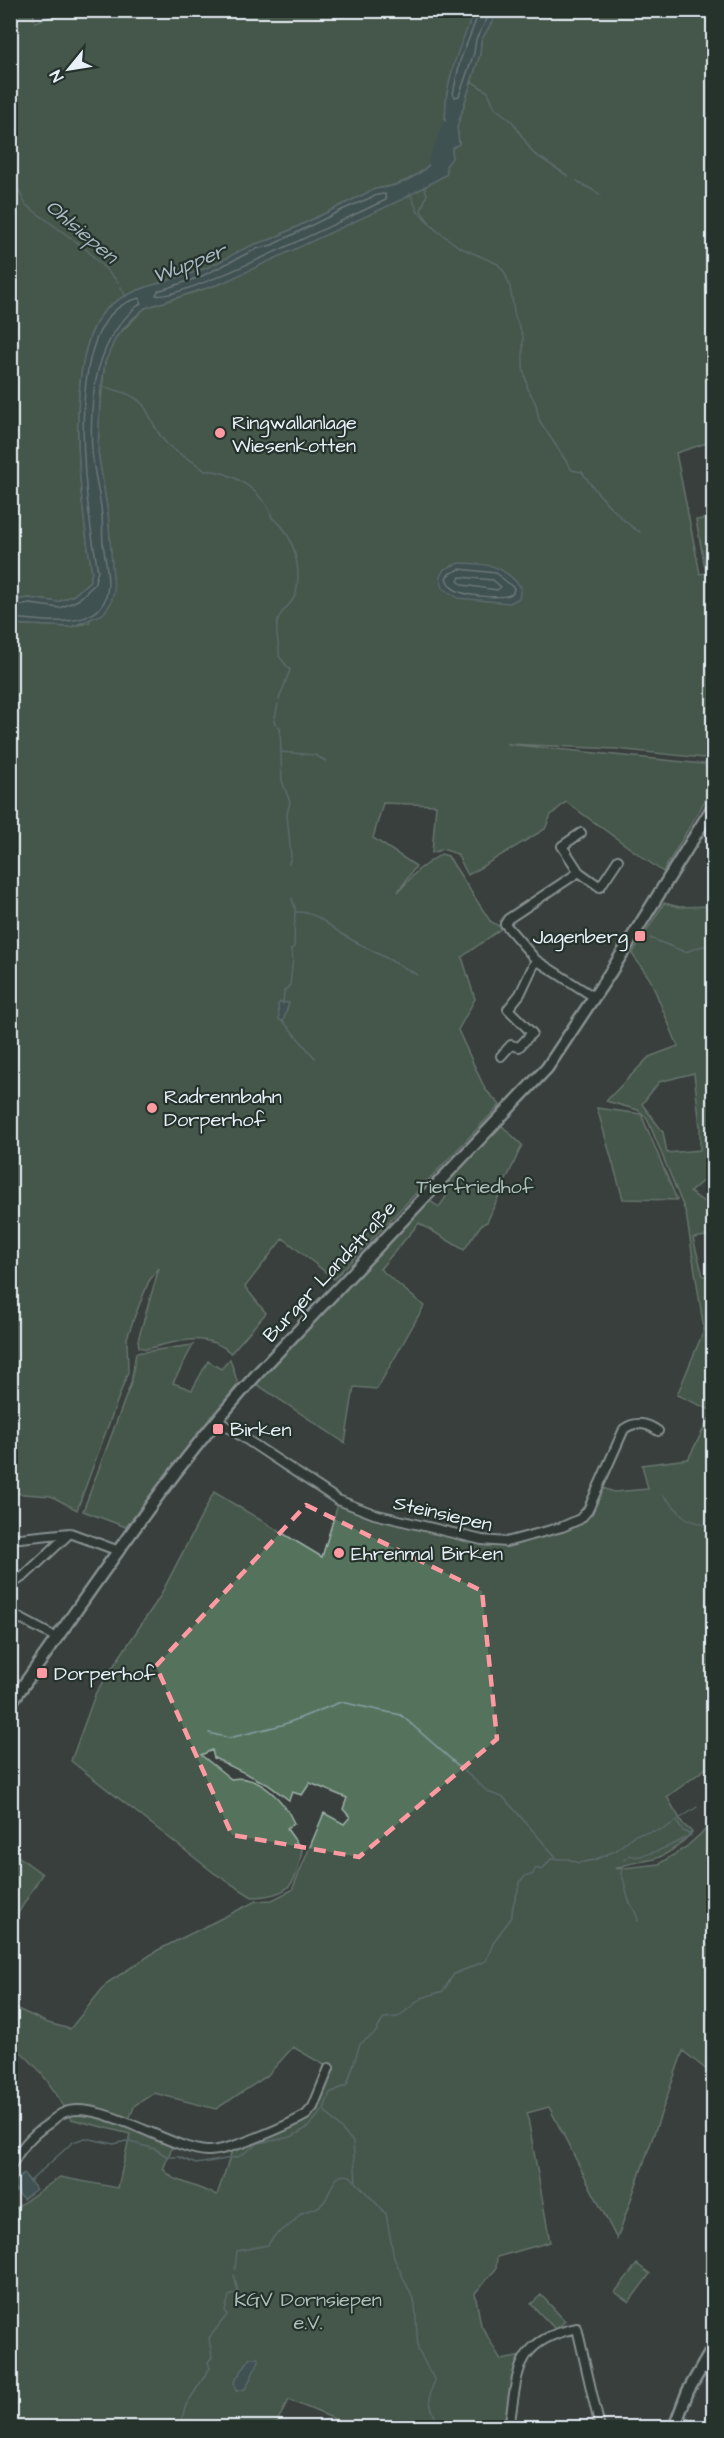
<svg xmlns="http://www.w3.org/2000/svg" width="724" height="2438" font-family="'Architects Daughter',sans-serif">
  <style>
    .green { fill: #54735c; stroke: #9eb2aa; stroke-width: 1.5; fill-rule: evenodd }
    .water { fill: #48666e; stroke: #889ea5; stroke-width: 1.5 }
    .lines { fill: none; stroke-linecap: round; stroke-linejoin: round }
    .shore { stroke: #a8b9c1; stroke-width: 1.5 }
    .stream { stroke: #889ea5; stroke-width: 1.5 }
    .river { stroke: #48666e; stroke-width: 10 }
    .minor-casing { stroke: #e8f1f8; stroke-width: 12 }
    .major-casing { stroke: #e8f1f8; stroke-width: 15 }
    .minor { stroke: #26332d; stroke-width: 8 }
    .major { stroke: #26332d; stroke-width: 10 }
    .marked { fill: none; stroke: #ff9aa2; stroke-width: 4.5; stroke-dasharray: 12 8; stroke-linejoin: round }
    .poi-dot { fill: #ff9aa2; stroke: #26332d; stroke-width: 2 }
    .labels { text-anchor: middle; stroke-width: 4.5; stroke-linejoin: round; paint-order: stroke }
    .poi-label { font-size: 20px; fill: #e8f1f8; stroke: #26332d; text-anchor: start }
    .park-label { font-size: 20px; fill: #adbfba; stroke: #26332d }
    .street-label { font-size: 20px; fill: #e8f1f8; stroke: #26332d }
    .water-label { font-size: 21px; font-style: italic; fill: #a8b9c1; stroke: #26332d }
  </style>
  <rect width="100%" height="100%" fill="#383f3d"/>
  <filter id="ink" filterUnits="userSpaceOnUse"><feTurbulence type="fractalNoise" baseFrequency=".0167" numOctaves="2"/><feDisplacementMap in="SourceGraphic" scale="12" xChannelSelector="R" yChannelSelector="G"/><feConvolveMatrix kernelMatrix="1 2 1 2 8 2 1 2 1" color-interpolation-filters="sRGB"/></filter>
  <g filter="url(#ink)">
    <path class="green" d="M70 10 476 11C463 37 454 61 448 89 444 106 447 124 443 140 435 170 404 186 375 189L270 240C243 245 222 264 196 272 169 281 138 287 115 302 57 339 82 514 92 572L90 581 74 595 58 602 29 598 11 601V11H33L35 22Z
      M498 11H713V441L676 453 700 574 706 573 696 520 713 517V759L616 749 507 744 713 765V787L663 872 566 802 551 815 545 829 468 875 457 854 443 849 432 853 436 805 383 803 373 838 416 866 398 892 418 870 441 854 448 856 490 921 502 928 462 957 475 999 458 1030 485 1089 500 1105 334 1279 283 1238 245 1287 266 1313 231 1353C205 1330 177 1342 146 1349L139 1347 138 1340 159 1268 149 1281 134 1318 127 1338 128 1372 77 1510 51 1496 11 1493V624L71 627 89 622 112 569 108 514 98 452 99 418 105 362 116 337 145 308 222 283 425 187C437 175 452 165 452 148L459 143 457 127 480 54 481 41Z
      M664 903 679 907 713 906V1172L690 1192 710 1206H714L713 1235 693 1238 703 1276 714 1275 713 1769H705L667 1797 683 1824 692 1832C684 1842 670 1853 657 1858 642 1863 631 1861 615 1869L659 1864 686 1847 713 1823V2075L683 2051 617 2239 549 2107 527 2113 550 2242 497 2257 496 2269 475 2293 481 2325 501 2360 522 2356 516 2369 507 2427H354L289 2400 274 2427H11V2211L60 2177 118 2188 130 2134 71 2119C54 2089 39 2065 11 2044V2006L48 2023 70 2029 107 1983 158 1950 256 1901 272 1900 292 1890 324 1813 344 1824 350 1817 343 1809 347 1798 310 1783 302 1795 292 1792 289 1800 267 1784 214 1758 212 1750 201 1755 231 1779C259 1774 284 1800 294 1823L287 1829 302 1850C296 1885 290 1896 252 1897L214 1873 71 1761 96 1692 159 1598 214 1492 322 1557 338 1504 411 1526 495 1546H510L573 1528 583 1521 594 1507 600 1487 614 1492 648 1489 642 1465 688 1459 713 1411 677 1395 704 1330 686 1213 647 1118 638 1110 606 1101 649 1057 678 1046 650 979 632 954ZM694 1073 700 1127V1150L667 1153 663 1132 642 1104 659 1082ZM293 2047 331 2069 301 2120 233 2148 217 2195 173 2178 163 2169 174 2143 127 2124 135 2105 154 2093 216 2109 267 2076Z
      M597 1108 641 1114 677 1200 623 1199Z
      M500 1124 522 1145 487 1222 481 1225 464 1250 419 1223 380 1269 424 1306 377 1389 354 1387 345 1443 255 1383 427 1199 439 1207 448 1194 439 1187Z
      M193 1345 173 1383 192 1390 208 1361 221 1369 230 1359 238 1384 126 1527 83 1511 131 1383 136 1353Z
      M11 1851 42 1874 11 1925Z
      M637 2264 650 2274 629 2302 615 2292Z
      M541 2295 565 2321 556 2330 531 2304Z"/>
    <path class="water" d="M476 10 498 11 481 41 480 54 457 127 459 144 452 148V158L446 166 447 174 405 198 222 283 145 308 130 321 116 337 105 362 100 396 98 452 108 514 114 590 111 603 103 614 71 627 11 624V601L28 598 58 602 74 595 90 581 92 572C82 514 57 339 115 302 138 287 169 281 196 272 222 264 243 245 270 240L375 189C404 187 435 170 443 140 447 125 444 109 447 94 452 64 462 38 476 10Z
      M459 563C489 564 501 564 521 587L519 598 510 603 458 598 443 588 440 577 444 569Z
      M281 1002 289 1003 283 1022 279 1019 278 1004Z
      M24 2174 36 2189 23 2199 11 2184Z
      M250 2358H258L259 2361 245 2389 236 2391 234 2382Z"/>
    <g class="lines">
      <path class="shore" d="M480 10 460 61 453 94 455 97 459 96 474 53 476 39 492 10
        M385 194 386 200C353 214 177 303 156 295L158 291 200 277 256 249 272 245 344 209 377 195Z
        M460 569 496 573 514 588 513 593C505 600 470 596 460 592 453 590 448 584 446 578L449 574Z
        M460 577 493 580 501 587 497 590 463 585 458 581Z
        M10 607 30 604 60 608 78 600 94 585 98 571C87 512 56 314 140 298L141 303C95 339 89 397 92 452 94 474 100 494 102 516 103 525 102 534 103 543 105 562 115 594 99 609 78 629 36 619 10 618"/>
      <path class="stream" d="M471 81 488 92 495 108 512 121 533 153 568 176
        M10 172 26 205 86 249 118 282
        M577 181 601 195
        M424 186 427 194 421 211 432 226
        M410 193 418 212 436 230 459 247 498 264 505 273 510 287 515 317 523 336V367L528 389 536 404 539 420 572 470 582 472C593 489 623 523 640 532
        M121 287 126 297
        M100 386C115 390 137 393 146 409 152 420 157 434 167 444 179 456 194 460 205 471 229 468 267 494 272 518 293 530 302 569 296 593 292 607 280 608 277 624 275 634 280 646 279 656L290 670 279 699
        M278 704 274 722 280 728 282 781 290 802 287 814 291 856 289 864
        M281 752 315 755 326 761
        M295 912C317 911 328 926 345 936 369 950 394 961 417 975
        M650 938 685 952 703 946 714 947
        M283 1004 284 991 290 985 293 959 291 949 294 947 295 908 292 898
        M283 1021 315 1058
        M10 1275 16 1302
        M663 1495 686 1519 714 1528
        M209 1733 229 1738 282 1725 341 1702 401 1715 488 1792 504 1798 556 1857
        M624 1860 630 1855C640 1862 680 1841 691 1835L683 1831 676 1821
        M622 1868 621 1874C626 1883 625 1889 628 1898 631 1907 637 1911 638 1921
        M325 2111 353 2142 356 2182 386 2214 394 2258 415 2303 418 2350 435 2381C424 2402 433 2408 439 2428
        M29 2182 73 2142 85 2138 114 2144 126 2141 155 2149 168 2157H179L196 2164 238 2157 259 2143 291 2137 307 2128 324 2109 330 2093 347 2085 360 2044 375 2033 384 2018 398 2017 422 1998 443 1991 454 1974 486 1961 494 1941 512 1917C511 1901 520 1893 519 1882L527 1875H532L536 1868 542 1870 551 1859H568L578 1863 594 1860 617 1850 634 1835 664 1829 697 1807
        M10 2196 18 2190
        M235 2269 237 2251 268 2245C274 2233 283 2231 292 2223 296 2220 298 2215 302 2213 310 2209 317 2210 323 2203 332 2194 331 2171 350 2176L355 2181
        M179 2428 186 2405 210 2368 208 2362 212 2357 209 2338 227 2315 225 2311 229 2296 238 2292 234 2275"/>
      <path class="river" d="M433 162 447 126"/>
      <g class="minor-casing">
        <path id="minor" d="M581 833 562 846 579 872 508 919 505 924 536 960 594 997
          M579 872 600 887 618 860
          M501 1056 511 1045 519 1047 532 1033 508 1009 520 994 536 960
          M217 1420 338 1500 374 1514 482 1540 506 1542 562 1527 580 1519 588 1510 624 1429C635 1421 647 1423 658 1431
          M10 1539 70 1533 119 1551
          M10 1585 24 1576 70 1533
          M10 1613 57 1638
          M10 2168C20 2149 30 2136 48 2124 53 2120 58 2115 63 2113 96 2097 170 2149 207 2151 227 2152 287 2126 306 2115L313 2107 329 2068
          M677 2419 699 2428
          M323 2428V2427
          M509 2428C518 2373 513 2341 577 2328L600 2428"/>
      </g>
      <g class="major-casing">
        <path id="major" d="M10 1704C91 1592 166 1474 259 1372L547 1068 610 973 714 805
          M674 2428 688 2391 714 2346"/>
      </g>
      <use href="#minor" class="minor"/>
      <use href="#major" class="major"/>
    </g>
  </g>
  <path d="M0 0H724V2438H0ZM306 1505 482 1591 497 1739 359 1857 232 1835 156 1666Z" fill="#383f3d" fill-opacity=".55" fill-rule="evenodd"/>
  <path class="marked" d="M306 1505 482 1591 497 1739 359 1857 232 1835 156 1666Z"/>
  <g class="poi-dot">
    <circle cx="220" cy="433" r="6"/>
    <rect x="634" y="930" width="12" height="12" rx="3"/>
    <circle cx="152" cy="1108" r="6"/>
    <rect x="212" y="1423" width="12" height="12" rx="3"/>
    <circle cx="339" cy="1553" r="6"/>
    <rect x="36" y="1667" width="12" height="12" rx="3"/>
  </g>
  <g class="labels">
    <g class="poi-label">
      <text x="232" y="429">Ringwallanlage<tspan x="232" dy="23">Wiesenkotten</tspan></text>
      <text x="628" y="943" text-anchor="end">Jagenberg</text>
      <text x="164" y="1103">Radrennbahn<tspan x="164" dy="23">Dorperhof</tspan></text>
      <text x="230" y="1436">Birken</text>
      <text x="351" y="1560">Ehrenmal Birken</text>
      <text x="54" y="1680">Dorperhof</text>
    </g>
    <g class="park-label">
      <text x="475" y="1193">Tierfriedhof</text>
      <text x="308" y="2306">KGV Dornsiepen<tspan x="308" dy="23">e.V.</tspan></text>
    </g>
    <g class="street-label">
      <text transform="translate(329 1271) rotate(-47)" y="7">Burger Landstraße</text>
      <text transform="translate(443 1513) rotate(13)" y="7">Steinsiepen</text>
    </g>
    <g class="water-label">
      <text transform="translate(82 231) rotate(40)" y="7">Ohlsiepen</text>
      <text transform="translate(189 263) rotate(-21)" y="7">Wupper</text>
    </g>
  </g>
  <rect width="724" height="2438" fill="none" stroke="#26332d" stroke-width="36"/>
  <rect x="18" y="18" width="688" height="2402" fill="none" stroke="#e8f1f8" stroke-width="2" filter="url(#ink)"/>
  <g transform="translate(69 69) rotate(240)" stroke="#26332d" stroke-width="4.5" paint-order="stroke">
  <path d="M0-4.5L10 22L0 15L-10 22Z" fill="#e8f1f8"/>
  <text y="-9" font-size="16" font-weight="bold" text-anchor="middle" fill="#e8f1f8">N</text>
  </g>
</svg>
